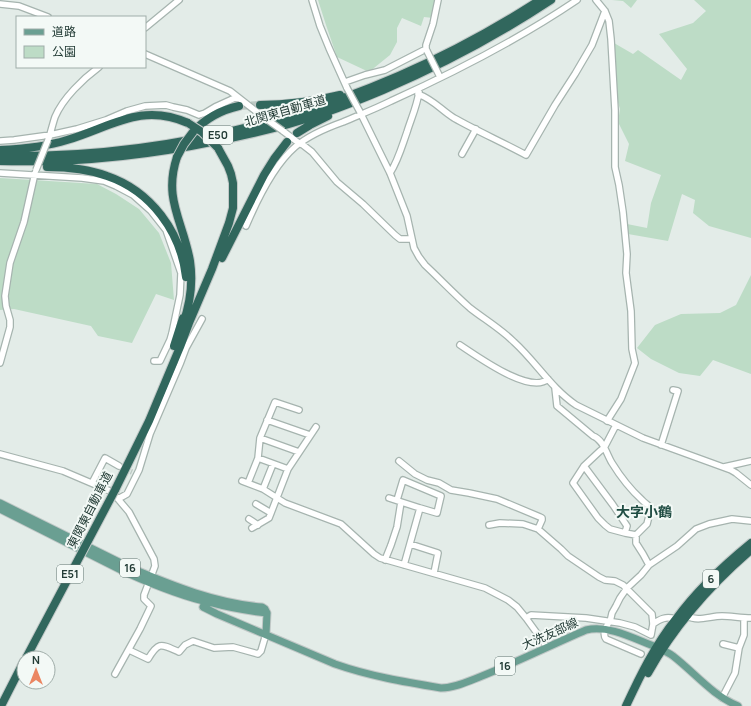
<svg xmlns="http://www.w3.org/2000/svg" width="751" height="706" font-family="Manrope,'Noto Sans JP',sans-serif">
  <style>
    .green { fill: #bddcc6 }
    .lines { fill: none; stroke-linecap: round; stroke-linejoin: round }
    .minor-tunnel { stroke: #bdc9c4; stroke-width: 5.5; stroke-dasharray: 5.5 3; stroke-linecap: butt }
    .highway-tunnel { stroke: #bdc9c4; stroke-width: 8; stroke-dasharray: 8 4; stroke-linecap: butt }
    .minor-casing { stroke: #a6b4af; stroke-width: 8 }
    .major-casing { stroke: #c1c8c7; stroke-width: 9 }
    .highway-casing { stroke: #c1c8c7; stroke-width: 10 }
    .minor { stroke: #fff; stroke-width: 5.5 }
    .major { stroke: #6a9f92; stroke-width: 7 }
    .highway { stroke: #31675d; stroke-width: 8 }
    .minor-bridge-casing { stroke: #a6b4af; stroke-width: 8; stroke-linecap: butt }
    .highway-bridge-casing { stroke: #c1c8c7; stroke-width: 10; stroke-linecap: butt }
    .minor-bridge { stroke: #fff; stroke-width: 5.5 }
    .highway-bridge { stroke: #31675d; stroke-width: 8 }
    .labels { text-anchor: middle; stroke-width: 4; stroke-linejoin: round; paint-order: stroke }
    .shield { fill: #f3f9f6; stroke: #617570; stroke-width: 1 }
    .shield-label { font-size: 11px; font-weight: bold; fill: #233c36 }
    .street-label { font-size: 12px; fill: #233c36; stroke: #f3f9f6 }
    .quarter-label { font-size: 14px; font-weight: bold; fill: #204d43; stroke: #f3f9f6 }
  </style>
  <rect width="100%" height="100%" fill="#e3ece8"/>
  <path class="green" d="M318 0H436L433 18 424 17 421 26 402 18 397 28V42L390 55 369 72 337 57 326 25Z
    M612 0H637L631 8 623 1Z
    M694 0H751V238L709 226 693 213 695 200 682 194 668 241 628 234 627 224 647 228 651 203 661 175 625 161 629 144 618 122 620 109 616 96V65L614 43 633 54 638 50 681 80 687 69 659 34 693 23 706 11Z
    M0 178 97 184 116 194 139 209 159 233 171 263 174 300 156 294 132 343 98 336 91 326 14 309 0 310Z
    M751 275V374L713 360 700 376 679 373 651 359 637 348 655 325 681 314 720 313 736 305Z"/>
  <g class="lines">
    <path class="minor-tunnel" d="M123 468 132 472"/>
    <path class="highway-tunnel" d="M239 106 260 105"/>
    <g class="minor-casing">
      <path id="minor" d="M312 0 320 26 329 48 347 88
        M596 0 605 11 609 21 611 39 615 110V167L619 185 623 212 627 254 626 273 631 311 632 349 635 363 621 399 607 421
        M0 4 19 6 48 17
        M145 28 179 0
        M427 51 426 49V45L433 24 438 0
        M145 54 230 91 262 116
        M345 82 365 75 385 70 426 49
        M418 94C434 100 441 110 454 118 477 131 502 142 526 155L555 105 575 74 592 45 605 11
        M360 112 390 173 407 216 414 248 419 257 425 265C440 279 454 294 470 308 484 319 501 329 514 342 536 362 551 388 576 405L643 438 731 470 736 473 751 485
        M283 131 300 144 303 145 312 152 337 182 363 204 395 235 400 239H411
        M49 138C51 131 53 123 55 117 63 98 83 79 99 67
        M0 141 14 140 50 135 77 129 106 120 127 111 145 106 166 105 173 107 187 110 199 115 205 113 215 107 237 97
        M462 154 476 129
        M0 173 82 178 104 181 116 186 133 195 151 211 166 230 181 273 180 295 172 333 170 340 160 361H154
        M390 173C398 161 402 146 407 132 411 119 417 106 419 92
        M246 226C257 200 273 166 295 147 309 135 326 128 343 122 359 115 375 109 391 101 455 72 518 40 577 0
        M460 345C477 356 530 395 548 379
        M0 363 10 327V320L6 306 5 296 10 263 24 222 35 173
        M555 388 557 406 593 436C603 439 607 455 612 463 620 476 631 490 642 500 645 503 648 505 651 508L647 524 636 535V543L643 554 649 565
        M267 420 310 435
        M616 425 604 448 600 451 584 466 573 483 598 518 605 525 610 529 625 533 636 535
        M260 438 299 452
        M661 445 678 391 673 390
        M0 454 63 471 110 491 118 499 129 512 154 559 155 566 144 595V599L151 606 140 629 115 674
        M258 458 288 469
        M399 461 415 474 427 480 439 483 451 490 469 493 497 499 540 517 542 518V520L538 529
        M584 466 613 505 627 526 625 533
        M724 467 751 461
        M242 481 263 489 285 503 341 524 374 554 380 558 485 588 508 600 517 607 526 618 547 647
        M92 483 105 458 119 466
        M248 483 258 458 260 438 275 402 299 410
        M263 489 273 464
        M389 498 420 508 437 513 441 496 403 480 397 500
        M118 499 127 494 139 470 150 434 180 364 186 348 202 319
        M256 504 271 513
        M249 519 258 525
        M489 525 500 523 523 524 538 529 561 549 568 556 599 577 605 580 615 581 623 585 652 614 653 624 651 635 635 627 620 623 586 618 531 615 526 618
        M252 528 269 518 288 469 316 427
        M410 544 438 553 434 573
        M385 560 391 545 397 527 401 502
        M404 565 420 508
        M687 616C698 622 710 616 722 616 731 616 741 618 751 618
        M609 622C606 627 602 634 606 639L641 654
        M610 622 612 613 616 606 620 598 627 588 641 575 649 565 677 546 696 529 709 524 732 519 751 521
        M653 624C660 619 666 616 675 619
        M723 644 739 648
        M129 650 148 659C159 641 161 644 179 652L185 645 193 641 214 648 233 647 258 654 261 651 266 634
        M722 698 735 673 739 648 744 635V618"/>
    </g>
    <g class="major-casing">
      <path id="major" d="M0 503 131 568C173 586 216 603 262 607L265 609 267 613
        M0 509 127 573C154 585 183 597 212 603 230 608 249 611 267 613
        M205 602 203 607 217 614 335 664C369 676 405 682 441 688 455 688 469 681 482 676 517 662 551 645 586 630 608 625 631 637 651 645 658 648 666 651 673 656 695 673 712 695 738 706
        M266 634 267 613"/>
    </g>
    <g class="highway-casing">
      <path id="highway" d="M260 105C290 105 312 102 340 95
        M193 132C206 118 221 110 239 106
        M297 133 310 125 328 116
        M0 150C23 149 45 147 67 140 111 127 141 102 188 123
        M0 156C192 159 379 104 540 0
        M177 157C163 199 183 221 190 261 193 281 190 304 183 324
        M0 161C73 163 145 156 216 141 253 134 289 125 324 113 344 106 364 98 383 90 442 65 498 35 551 0
        M47 167C67 167 88 169 107 176 151 191 181 232 186 277
        M222 258 264 175 274 159 287 142
        M174 346 183 318
        M115 490 149 421 180 347 189 323 212 269 229 223 233 208V183L231 174 228 166 218 148
        M648 673C675 625 709 586 751 550
        M1 706 24 661
        M626 706C640 676 655 645 676 619 697 590 724 565 751 543"/>
    </g>
    <use href="#minor" class="minor"/>
    <use href="#major" class="major"/>
    <use href="#highway" class="highway"/>
    <g class="minor-bridge-casing">
      <path id="minor-bridge" d="M427 51 439 75
        M347 88 360 112
        M262 116 283 131
        M36 170 48 140"/>
    </g>
    <g class="highway-bridge-casing">
      <path id="highway-bridge" d="M188 123 202 132 218 148
        M177 157 184 144 193 132
        M26 658 115 490"/>
    </g>
    <use href="#minor-bridge" class="minor-bridge"/>
    <use href="#highway-bridge" class="highway-bridge"/>
  </g>
  <g class="labels">
    <g class="shield">
      <rect x="203" y="126" width="30" height="18" rx="3"/>
      <rect x="120" y="559" width="20" height="18" rx="3"/>
      <rect x="57" y="565" width="26" height="18" rx="3"/>
      <rect x="703" y="570" width="16" height="18" rx="3"/>
      <rect x="495" y="657" width="20" height="18" rx="3"/>
    </g>
    <g class="shield-label">
      <text x="218" y="139">E50</text>
      <text x="130" y="572">16</text>
      <text x="70" y="578">E51</text>
      <text x="711" y="583">6</text>
      <text x="505" y="670">16</text>
    </g>
    <g class="street-label">
      <text transform="translate(285 111) rotate(-16)" y="4">北関東自動車道</text>
      <text transform="translate(90 510) rotate(-63)" y="4">東関東自動車道</text>
      <text transform="translate(550 634) rotate(-24)" y="4">大洗友部線</text>
    </g>
    <g class="quarter-label">
      <text x="644" y="517">大字小鶴</text>
    </g>
  </g>
  <rect x="16" y="16" width="130" height="52" fill="#f3f9f6" stroke="#a0ada9"/>
  <rect x="24" y="29" width="20" height="6" fill="#6a9f92" stroke="#a0ada9"/>
  <text x="52" y="36" font-size="12" fill="#233c36">道路</text>
  <rect x="24" y="46" width="20" height="12" fill="#bddcc6" stroke="#a0ada9"/>
  <text x="52" y="56" font-size="12" fill="#233c36">公園</text>
  <g transform="translate(36 670)"><circle r="19" fill="#f3f9f6" stroke="#a0ada9"/>
  <path d="M0-3L7 15L0 10L-7 15Z" fill="#eb8662"/>
  <text y="-6" font-size="11" font-weight="bold" text-anchor="middle" fill="#233c36">N</text>
  </g>
</svg>
